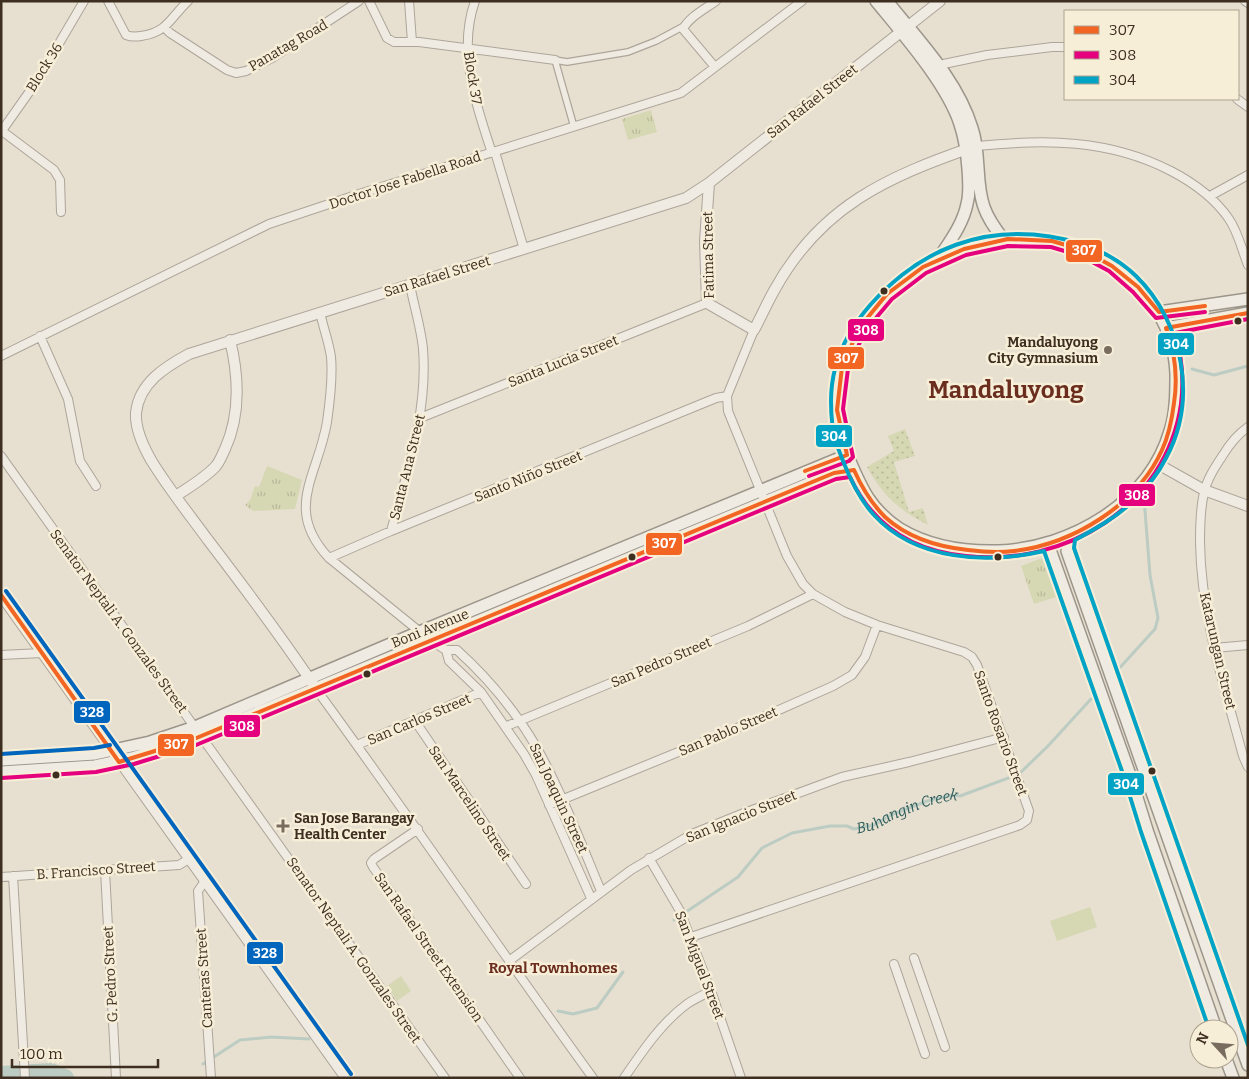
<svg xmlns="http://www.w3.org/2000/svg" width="1249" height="1079" font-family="Bitter,serif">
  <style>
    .grass { fill: url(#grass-tufts) }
    .park { fill: #d6d7b3 }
    .garden { fill: url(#garden-dots) }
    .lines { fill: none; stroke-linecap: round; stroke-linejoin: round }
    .stream { stroke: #bcccc2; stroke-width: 3 }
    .river { stroke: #bcccc2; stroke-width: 18 }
    .pedestrian-casing { stroke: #ada599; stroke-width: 8 }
    .minor-casing { stroke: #ada599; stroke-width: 10 }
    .tertiary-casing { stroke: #ada599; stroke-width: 12 }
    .secondary-casing { stroke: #9c958a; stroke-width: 14 }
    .pedestrian { stroke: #efebe3; stroke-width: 5.5 }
    .minor { stroke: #efebe3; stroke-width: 8 }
    .tertiary { stroke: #efebe3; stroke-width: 10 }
    .secondary { stroke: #efebe3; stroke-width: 11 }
    .bus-1-casing { stroke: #f7eed8; stroke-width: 8 }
    .bus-2-casing { stroke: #f7eed8; stroke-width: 8 }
    .bus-3-casing { stroke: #f7eed8; stroke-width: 8 }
    .bus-4-casing { stroke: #f7eed8; stroke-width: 8 }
    .bus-1 { stroke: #f26522; stroke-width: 4 }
    .bus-2 { stroke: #e5007d; stroke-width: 4 }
    .bus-3 { stroke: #03a3c5; stroke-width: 4 }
    .bus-4 { stroke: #0065bd; stroke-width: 4 }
    .bus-dot { fill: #3d2e20; stroke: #f7eed8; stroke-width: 2 }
    .poi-dot { fill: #786c5e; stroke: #f7eed8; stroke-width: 2 }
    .labels { text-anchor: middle; stroke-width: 5; stroke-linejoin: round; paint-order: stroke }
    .street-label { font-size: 14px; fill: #3d2e20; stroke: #f7eed8 }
    .poi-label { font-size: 14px; font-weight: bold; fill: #3d2e20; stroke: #f7eed8; text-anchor: end }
    .water-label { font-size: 15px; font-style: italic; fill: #2f5d5a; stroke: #f7eed8 }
    .neighbourhood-label { font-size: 15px; font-weight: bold; fill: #6b2e1e; stroke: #f7eed8 }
    .town-label { font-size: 24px; font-weight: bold; fill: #6b2e1e; stroke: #f7eed8 }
    .line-badge { stroke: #f7eed8; stroke-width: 2 }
    .badge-label { font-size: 14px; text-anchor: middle; font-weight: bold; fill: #fff }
  </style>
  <defs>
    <pattern id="grass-tufts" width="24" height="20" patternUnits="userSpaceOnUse" patternTransform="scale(1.25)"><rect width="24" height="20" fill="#d6d7b3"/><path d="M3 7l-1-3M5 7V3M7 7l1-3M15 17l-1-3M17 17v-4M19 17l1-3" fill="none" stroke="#b9b99a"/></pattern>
    <pattern id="garden-dots" width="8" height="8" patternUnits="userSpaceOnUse" patternTransform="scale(1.25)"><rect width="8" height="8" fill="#d6d7b3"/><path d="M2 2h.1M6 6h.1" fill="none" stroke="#b9b99a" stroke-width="1.8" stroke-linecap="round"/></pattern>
  </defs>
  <rect width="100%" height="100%" fill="#e7e0d1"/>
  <path class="grass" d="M651 110 657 132 628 140 622 119Z
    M267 466 302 480 295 509 253 511 245 505 250 500 255 486 259 487Z
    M1042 558 1056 597 1034 604 1021 566Z"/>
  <path class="park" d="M1090 907 1097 927 1057 941 1050 921Z
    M401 976 411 991 397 1001 387 986Z"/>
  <path class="garden" d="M905 429 915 456 894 462 909 512 923 508 928 525C899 510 883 496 867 467L894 451 888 436Z"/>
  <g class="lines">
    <g class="stream">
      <path d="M1192 369 1214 375 1248 366"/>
      <path d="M1115 673 1155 629 1158 618 1150 575 1144 498"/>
      <path id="s1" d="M674 920 738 877 762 848 792 833 830 826H847L854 829 874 825 891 815 927 801 953 795 960 796 1019 774 1048 746 1091 699"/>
      <path d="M558 1011 573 1014 597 1008 623 972"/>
      <path d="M203 1064 240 1040 271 1037 309 1039"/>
    </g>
    <path class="river" d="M1 1075 51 1072 65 1078"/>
    <g class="pedestrian-casing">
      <path id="pedestrian" d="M574 127 555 60 567 62 628 52 656 41 684 26"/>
    </g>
    <g class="minor-casing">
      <path id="minor" d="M108 1 126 35C131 37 135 37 141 36 168 32 170 18 188 1
        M369 1 387 38 394 42H419L555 60
        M409 1 412 42
        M475 1C457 52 476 105 492 153
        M1245 1 1248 3
        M165 28 170 33 227 70 236 73 246 71 272 58 359 1
        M934 66 987 55 1052 47H1065
        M715 67 683 29C689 17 705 9 716 1
        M1237 99 1248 107
        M2 131 54 170 60 180 61 212
        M1 132 37 81 84 1
        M977 146C1045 139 1109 139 1171 171 1194 183 1214 197 1229 219 1238 232 1242 250 1248 265
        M495 152 524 249
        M1210 196 1248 175
        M320 312C323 327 329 342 331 357 333 378 330 401 327 422 318 476 283 509 329 558L430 640 446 650H457C488 678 516 712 537 748 562 793 581 843 601 891
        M40 336 68 399 80 461 96 486
        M1 356 269 224 356 195 681 93 802 1
        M420 418 707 303
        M1248 427C1238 434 1229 445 1223 455 1215 467 1207 479 1204 493 1200 509 1200 526 1200 542 1201 616 1224 685 1243 756L1248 767
        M1 456 445 1078
        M391 531C407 472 428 412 423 349 421 328 414 306 410 285
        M329 558 391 531 716 398 727 396
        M1214 648 1248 645
        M446 650 449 661 481 692 524 754 536 775 591 898
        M1 655 42 653
        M316 689C410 817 499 949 593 1078
        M415 721 526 884
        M507 726 748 626 813 594
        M357 745 481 692
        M549 805 754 721 833 686 852 675 865 657 877 625
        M418 829 374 859 371 863 373 867 520 1078
        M649 858 680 911 711 991 741 1078
        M105 870 116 1078
        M13 876 25 1078
        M1 877 179 865 189 859
        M205 881 198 891 211 1078
        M691 937 1020 825 1027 820 1029 811 977 665 972 657 964 652 877 625 845 612 813 594 803 584 787 556 728 411 727 396 754 330
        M914 958 945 1047
        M509 961 631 870 692 834 744 813 842 777 909 762 1004 737
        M894 964 925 1054
        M624 1078C642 1052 661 1023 687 1004 694 999 703 995 711 991"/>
    </g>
    <g class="tertiary-casing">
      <path id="tertiary" d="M709 183 705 241 707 303 754 330C761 317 767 303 775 289 821 206 887 177 973 147
        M1156 463 1204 490 1248 506
        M176 496C189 487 205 478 216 466 220 461 222 455 225 449 241 414 239 377 230 340
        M1 595 346 1078
        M313 684C280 635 244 587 208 540 189 514 168 488 151 460 143 446 135 429 136 413 139 383 165 367 189 354L686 198 709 183 940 1"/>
    </g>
    <g class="secondary-casing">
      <path id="secondary" d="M876 1C903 34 947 84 960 124 965 139 967 154 968 169 969 181 970 193 967 204 963 224 950 241 939 258
        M887 1C918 40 957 79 972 128 981 154 975 182 984 207 988 219 996 230 1004 240
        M1032 239C1064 242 1087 250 1113 268 1152 294 1174 327 1176 374 1176 393 1176 413 1170 431 1149 503 1071 548 999 551 965 552 930 547 900 529 871 510 862 490 849 459 838 431 832 399 840 369 855 311 919 258 976 245 994 240 1013 240 1032 239Z
        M1159 312 1248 299
        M1166 328 1248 313
        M1070 536 1067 551 1248 1065
        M1048 544 1129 772 1147 830 1216 1029
        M1 760 95 754 150 742 195 727 388 645 847 455
        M1 772 95 766 132 758 194 739 834 473 854 470
        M1226 1059 1233 1078"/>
    </g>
    <use href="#pedestrian" class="pedestrian"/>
    <use href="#minor" class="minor"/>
    <use href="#tertiary" class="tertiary"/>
    <use href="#secondary" class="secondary"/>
    <g class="bus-1-casing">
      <path id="bus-1" d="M805 471 847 455 837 410 842 367 859 328 887 294 923 267 964 249 1008 239 1052 241 1083 250 1112 266 1138 287 1159 312 1205 306
        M1 595 119 762 194 739 834 473 854 470C862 488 871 503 885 517 908 538 939 547 968 550 983 552 999 553 1014 551 1073 544 1137 505 1162 450 1169 435 1172 419 1174 403 1178 377 1175 352 1166 328L1248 313"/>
    </g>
    <g class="bus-2-casing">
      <path id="bus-2" d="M809 476 849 461 853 457 843 409 848 369 865 331 892 299 926 273 966 255 1008 246 1051 247 1081 256 1109 271 1133 292 1156 318 1205 312
        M1 778 96 772 134 764 196 745 836 479 850 477C873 526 912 551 966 556 1065 567 1166 507 1181 404 1184 380 1182 356 1175 333L1248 319"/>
    </g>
    <g class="bus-3-casing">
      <path id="bus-3" d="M1209 1029 1141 832 1123 774 1044 551C987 564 916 561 874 515 860 500 851 481 843 461 841 455 838 449 836 442 832 429 831 415 831 401 831 348 862 307 902 275 935 249 975 234 1017 234 1059 234 1105 246 1136 276 1183 322 1198 399 1166 458 1158 474 1145 490 1131 503 1115 518 1095 529 1075 540L1074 548 1248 1045"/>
    </g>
    <g class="bus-4-casing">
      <path id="bus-4" d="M6 591 351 1074
        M1 754 94 748 110 745"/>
    </g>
    <use href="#bus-1" class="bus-1"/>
    <use href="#bus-2" class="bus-2"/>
    <use href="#bus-3" class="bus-3"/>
    <use href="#bus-4" class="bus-4"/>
  </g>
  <g class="bus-dot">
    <circle cx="884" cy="291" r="4.5"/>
    <circle cx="1238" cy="321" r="4.5"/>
    <circle cx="632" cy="557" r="4.5"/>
    <circle cx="998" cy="557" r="4.5"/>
    <circle cx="367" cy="674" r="4.5"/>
    <circle cx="1152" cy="771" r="4.5"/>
    <circle cx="56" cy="775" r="4.5"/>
  </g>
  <g class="poi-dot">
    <circle cx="1108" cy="350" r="5"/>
    <path d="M280.5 818.5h5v5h5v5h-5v5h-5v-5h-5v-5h5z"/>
  </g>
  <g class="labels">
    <g class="street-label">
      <text transform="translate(288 45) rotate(-30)" y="5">Panatag Road</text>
      <text transform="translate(44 67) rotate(-58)" y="5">Block 36</text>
      <text transform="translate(473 78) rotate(81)" y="5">Block 37</text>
      <text transform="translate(812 101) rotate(-38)" y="5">San Rafael Street</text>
      <text transform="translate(405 180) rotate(-18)" y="5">Doctor Jose Fabella Road</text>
      <text transform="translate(708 255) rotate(-91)" y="5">Fatima Street</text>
      <text transform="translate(437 276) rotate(-17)" y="5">San Rafael Street</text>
      <text transform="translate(563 361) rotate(-22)" y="5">Santa Lucia Street</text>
      <text transform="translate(407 467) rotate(-76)" y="5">Santa Ana Street</text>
      <text transform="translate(528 476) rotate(-22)" y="5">Santo Niño Street</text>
      <text transform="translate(119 621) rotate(54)" y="5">Senator Neptali A. Gonzales Street</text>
      <text transform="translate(430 628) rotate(-22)" y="5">Boni Avenue</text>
      <text transform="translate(1218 651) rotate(77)" y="5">Katarungan Street</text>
      <text transform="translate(661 662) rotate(-23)" y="5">San Pedro Street</text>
      <text transform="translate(419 719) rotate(-23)" y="5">San Carlos Street</text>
      <text transform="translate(728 731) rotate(-23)" y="5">San Pablo Street</text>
      <text transform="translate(1001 733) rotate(70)" y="5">Santo Rosario Street</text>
      <text transform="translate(559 798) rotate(65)" y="5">San Joaquin Street</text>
      <text transform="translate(470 803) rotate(56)" y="5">San Marcelino Street</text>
      <text transform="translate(741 816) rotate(-22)" y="5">San Ignacio Street</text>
      <text transform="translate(96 870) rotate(-4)" y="5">B. Francisco Street</text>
      <text transform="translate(429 947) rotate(55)" y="5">San Rafael Street Extension</text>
      <text transform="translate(354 950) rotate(55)" y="5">Senator Neptali A. Gonzales Street</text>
      <text transform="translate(700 965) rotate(69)" y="5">San Miguel Street</text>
      <text transform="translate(110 974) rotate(-93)" y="5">G. Pedro Street</text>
      <text transform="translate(204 978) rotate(-94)" y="5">Canteras Street</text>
    </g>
    <g class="poi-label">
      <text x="1098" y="347">Mandaluyong<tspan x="1098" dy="16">City Gymnasium</tspan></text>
      <text x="294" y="823" text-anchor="start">San Jose Barangay<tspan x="294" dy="16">Health Center</tspan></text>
    </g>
    <g class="water-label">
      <text dy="5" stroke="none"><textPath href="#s1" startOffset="268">Buhangin Creek</textPath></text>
    </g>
    <g class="neighbourhood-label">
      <text x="553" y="973">Royal Townhomes</text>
    </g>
    <g class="town-label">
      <text x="1006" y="398">Mandaluyong</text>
    </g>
  </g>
  <g class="line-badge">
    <rect x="1065" y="239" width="38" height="24" rx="5" fill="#f26522"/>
    <rect x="847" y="318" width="38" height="24" rx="5" fill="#e5007d"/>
    <rect x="1157" y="332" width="38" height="24" rx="5" fill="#03a3c5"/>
    <rect x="827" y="346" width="38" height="24" rx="5" fill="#f26522"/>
    <rect x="815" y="424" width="38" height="24" rx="5" fill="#03a3c5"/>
    <rect x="1118" y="483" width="38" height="24" rx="5" fill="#e5007d"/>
    <rect x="645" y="532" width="38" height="24" rx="5" fill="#f26522"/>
    <rect x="73" y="700" width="38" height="24" rx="5" fill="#0065bd"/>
    <rect x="223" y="714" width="38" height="24" rx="5" fill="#e5007d"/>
    <rect x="157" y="733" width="38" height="24" rx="5" fill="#f26522"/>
    <rect x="1107" y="772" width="38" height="24" rx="5" fill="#03a3c5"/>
    <rect x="246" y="941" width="38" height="24" rx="5" fill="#0065bd"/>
  </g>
  <g class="badge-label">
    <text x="1084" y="255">307</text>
    <text x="866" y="335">308</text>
    <text x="1176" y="349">304</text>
    <text x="846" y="363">307</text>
    <text x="834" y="441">304</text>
    <text x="1137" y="500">308</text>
    <text x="664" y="548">307</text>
    <text x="92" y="717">328</text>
    <text x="242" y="731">308</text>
    <text x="176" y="749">307</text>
    <text x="1126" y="789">304</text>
    <text x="265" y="958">328</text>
  </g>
  <rect width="1249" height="1079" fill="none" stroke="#3d2e20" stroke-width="5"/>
  <rect x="1064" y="10" width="175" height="90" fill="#f7eed8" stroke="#ada18e"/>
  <rect x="1074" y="26" width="25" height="8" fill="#f26522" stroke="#ada18e"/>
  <text x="1109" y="35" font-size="15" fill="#3d2e20">307</text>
  <rect x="1074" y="51" width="25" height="8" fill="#e5007d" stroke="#ada18e"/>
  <text x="1109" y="60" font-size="15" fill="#3d2e20">308</text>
  <rect x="1074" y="76" width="25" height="8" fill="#03a3c5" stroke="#ada18e"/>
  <text x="1109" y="85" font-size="15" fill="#3d2e20">304</text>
  <g transform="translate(1214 1044) rotate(296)"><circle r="24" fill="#f7eed8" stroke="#ada18e"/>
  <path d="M0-4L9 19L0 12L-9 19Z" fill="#786c5e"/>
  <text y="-8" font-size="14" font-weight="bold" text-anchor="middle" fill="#3d2e20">N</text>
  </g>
  <path d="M12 1059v8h146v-8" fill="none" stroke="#3d2e20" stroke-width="2.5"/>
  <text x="20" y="1059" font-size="15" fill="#3d2e20" stroke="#f7eed8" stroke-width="4" paint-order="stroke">100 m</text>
</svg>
